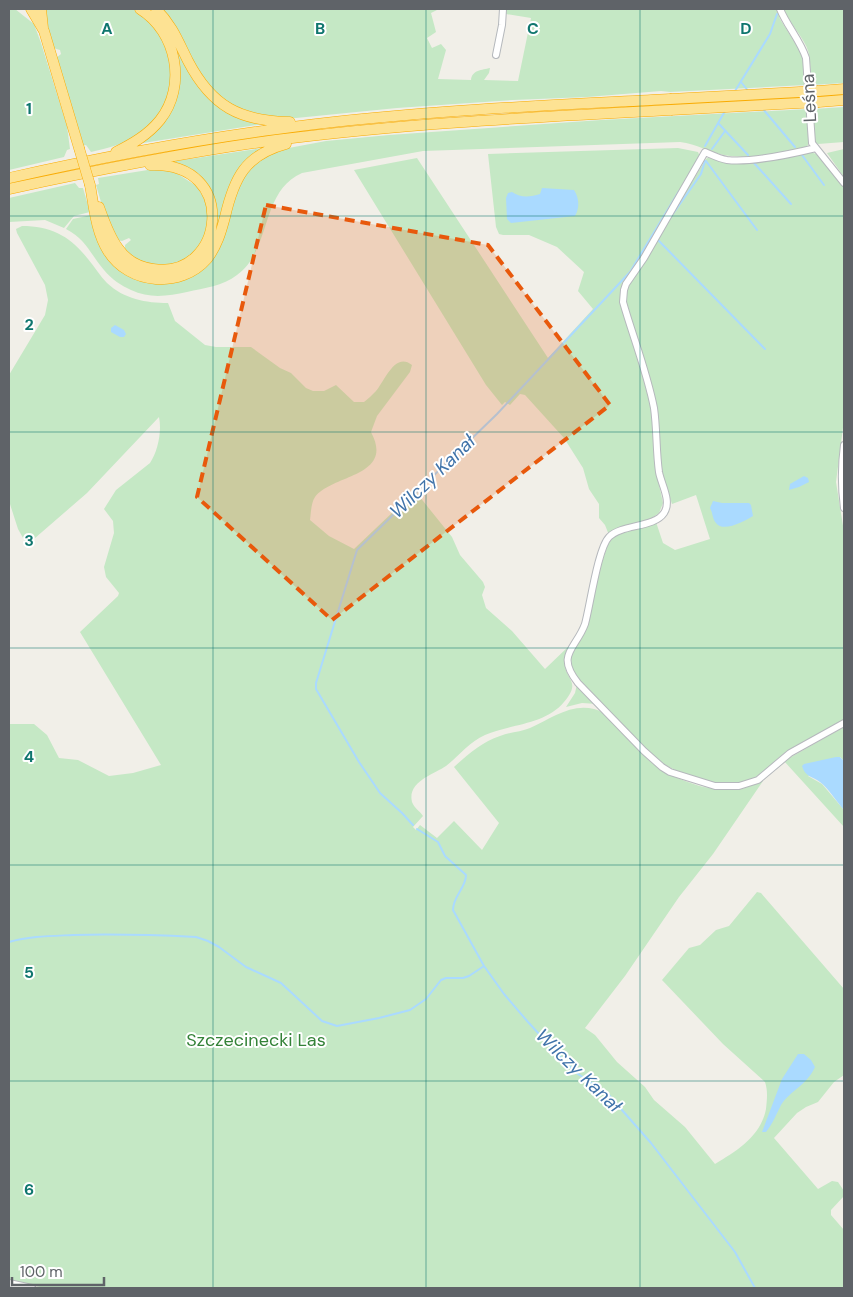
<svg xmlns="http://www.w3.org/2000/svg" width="853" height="1297" font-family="'DM Sans',sans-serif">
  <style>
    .green { fill: #c5e8c5 }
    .water { fill: #aadaff }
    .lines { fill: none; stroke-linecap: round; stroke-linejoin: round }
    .stream { stroke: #aadaff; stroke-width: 2 }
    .minor-casing { stroke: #b5b8bc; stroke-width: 8 }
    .highway-casing { stroke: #f9ab00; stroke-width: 11 }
    .minor { stroke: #fff; stroke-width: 6 }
    .highway { stroke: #fde293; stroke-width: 10 }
    .highway-bridge-casing { stroke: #f9ab00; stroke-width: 11; stroke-linecap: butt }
    .highway-bridge { stroke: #fde293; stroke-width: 10 }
    .marked { fill: #e8590c; fill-opacity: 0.2; stroke: #e8590c; stroke-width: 4; stroke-dasharray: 10 6; stroke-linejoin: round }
    .grid { fill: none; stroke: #0f766e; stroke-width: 1; stroke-opacity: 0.55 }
    .labels { text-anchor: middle; stroke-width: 4; stroke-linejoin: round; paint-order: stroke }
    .street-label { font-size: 18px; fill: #5f6368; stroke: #fff }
    .park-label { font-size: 18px; fill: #348238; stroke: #fff }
    .water-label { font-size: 19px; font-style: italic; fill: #4174aa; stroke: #fff }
    .grid-label { font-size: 16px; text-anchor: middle; font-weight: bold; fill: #0f766e; stroke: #fff; stroke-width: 4; stroke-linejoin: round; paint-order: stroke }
  </style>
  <rect width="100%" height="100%" fill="#f1efe8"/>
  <path class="green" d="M9 9H15L34 24 41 43 67 126 70 149 67 150 64 157 9 170Z
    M45 9H133C159 21 174 55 172 83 170 102 156 123 141 134 126 144 107 148 91 152L86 145 83 146 56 58 61 54 60 50 53 48 49 32Z
    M146 9H150L159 17 196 83 263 124 137 144 156 129 179 68Z
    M163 9H439L431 13 436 32 427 38 432 48 441 44 446 50 438 79 471 80C472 70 482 70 490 68L489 73 484 80 518 81 531 18 506 14V9H777L780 19 802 54 806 85 670 92 661 91 587 97 513 100 397 108 296 118H274L255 115 225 102 204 80 190 55 181 35Z
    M784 9H844V83L811 85C810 71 812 54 804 42 798 31 789 22 784 9Z
    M844 107V142L818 144 815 142 813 109Z
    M808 109 809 140 808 145 805 148C782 153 747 160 724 155 709 152 697 144 680 142L423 151 302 173C260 191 272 250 237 275 223 286 204 288 187 292 168 296 150 299 131 290 122 286 111 279 104 270 90 254 87 240 66 229L73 219 91 215 142 281 201 269 238 186 253 164 278 150 326 141 389 135 601 120Z
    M262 148 250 158 216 236 202 258 188 269 165 276 142 273 115 250 163 273C175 265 187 257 199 249 203 246 209 243 212 240 215 236 216 226 216 221 217 192 199 168 170 162Z
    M678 148 698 152 700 157 621 290V297L651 408 656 471 663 503 659 513 652 518 609 535 605 525 599 518V504L589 489 583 468 564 438 525 395 520 394 510 405 505 402 502 405 486 385 354 170 417 158 548 358 593 309 578 291 584 272 557 247 529 235H503L499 234 496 227 488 154Z
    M844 149V177L827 153Z
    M811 152 816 154 844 187V420L836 482 844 532V721C824 732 802 741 783 754 773 762 764 772 753 779 727 795 678 775 655 758L578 678 572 668 571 658 607 547C613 530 640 527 656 522L663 543 675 550 710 539 696 495 672 504 661 472 659 433 626 302 627 287 706 159 709 157 725 162Z
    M154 169H170L198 187 208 207 207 231 195 252 181 262 160 266 138 261 125 250V245L131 240 129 238 122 241 117 240 101 202 96 185 99 184 98 178Z
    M75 183 79 188H83L90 212 74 216 64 228 45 220 9 222V198Z
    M22 226C51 226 70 236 88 259 95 267 100 276 107 283 124 299 146 303 168 303L175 321 205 345 216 347H251L280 368 291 373 306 388 313 391H324L336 385 354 402H364C368 399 372 395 376 391 384 382 395 351 412 365L410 372 377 416 371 432C395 477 333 474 315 497 311 503 311 513 310 520L329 536 354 549 415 491 452 537 460 555 483 582 485 587 482 595 486 608 512 631 545 669 570 645C568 651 565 658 565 664 565 680 582 681 564 702 545 725 510 724 485 735 469 742 459 756 446 766 435 774 407 781 412 802 414 808 420 811 423 816L413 827 416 830 420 825 437 838 454 821 482 850 499 823 454 767C468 754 482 742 500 736 510 732 521 732 530 728 550 719 571 703 594 709 607 712 617 726 626 735 634 744 642 755 652 763 674 780 717 796 745 788 751 786 757 783 763 781L713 854 679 897 625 976 585 1028 595 1035 617 1062 645 1087 654 1100 685 1127 715 1164C737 1151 761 1136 766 1109 767 1099 768 1091 765 1082L723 1044 662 980 689 948 700 945 716 930 729 926 757 892 761 893 844 989V1075L834 1082 818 1102 806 1107 797 1113 774 1138 818 1189 832 1181 838 1182 844 1191V1196L831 1210V1215L844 1230V1288H44L9 1279V724H34L47 735 59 758 78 760 109 776 133 773 161 765 80 632 118 596 119 593 106 577 104 567 114 533 113 521 104 509 116 490 150 463C158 451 162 431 159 417L87 493 27 545 18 529 9 501V375L45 315 48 300 45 285 17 233 16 229Z
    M577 684 597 704 582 703 566 707 575 693Z
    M844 727V761L840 757 808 776 822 784 844 810V827L784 761Z"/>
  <path class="water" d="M542 188 574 190C579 198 580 207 575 216L511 223 507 219 506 198 508 193 512 192C521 198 530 197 540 194Z
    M115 325 124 330 126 334 124 337H120L111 332V328Z
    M804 476 808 478 809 482 799 487 789 490 790 484Z
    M713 501 722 503H749L751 505 753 516C745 521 723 533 716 523 712 518 713 513 710 508Z
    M836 757H840L844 761V810C836 801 829 789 820 782 812 776 805 777 802 766L804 764Z
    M798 1054H804L811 1060 815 1067C807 1085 790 1091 781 1105 776 1115 773 1123 766 1132H762L782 1079Z"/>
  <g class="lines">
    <path class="stream" d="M741 82 749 92
      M735 91 770 34 777 14
      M763 109 795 147
      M719 124 748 155
      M705 146 725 111
      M712 149 725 131
      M802 155 824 185
      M706 161 757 230
      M754 163 791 204
      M670 218 701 174 705 161
      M657 239 765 349
      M413 825 402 813 380 793 359 762 316 689V683L357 550 497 414 630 272 679 191
      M417 829 438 842 445 856 466 875C466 888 453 896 453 910L484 966 504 994 528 1022 565 1062 578 1074 607 1093 651 1143 735 1252 755 1288
      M9 942C30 936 51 936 73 935 114 934 155 935 196 937L208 941 219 947 246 967 281 983 322 1021 337 1026 379 1018 410 1010 426 999 441 980 446 978H463L469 976 484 966"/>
    <g class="minor-casing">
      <path id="minor" d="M780 9C787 26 800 40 806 58L812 143 844 183
        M496 55 502 25 503 9
        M816 148C791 154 752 163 727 160 720 159 712 155 705 152L644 258 626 284 624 290 623 302C633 337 647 372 654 408 657 429 656 451 659 472 661 484 672 501 664 513 654 528 622 524 609 537 598 548 590 606 585 624 576 649 555 654 578 683L644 751 662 767 670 772 715 786H739L758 780 790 753 844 723
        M844 445C841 467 841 486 844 508
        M9 1283 32 1288"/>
    </g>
    <g class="highway-casing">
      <path id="highway" d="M31 9 44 31 79 148
        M41 9 43 28
        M156 9C172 25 178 41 188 61 212 107 240 121 290 122
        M818 91 844 89
        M819 102 844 100
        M116 152C132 144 148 135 160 120 187 86 177 32 140 9
        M9 178C98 158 187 141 277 129 407 111 539 106 670 99
        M90 185C94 207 96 232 108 251 129 285 181 289 207 259 217 246 221 232 225 217 234 178 245 155 286 144
        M9 189C97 170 186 152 276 140 407 123 539 117 671 110
        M99 207C104 221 109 236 118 248 126 260 139 267 153 269 225 280 240 161 150 165"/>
    </g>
    <use href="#minor" class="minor"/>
    <use href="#highway" class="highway"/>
    <g class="highway-bridge-casing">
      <path id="highway-bridge" d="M670 99 818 91
        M671 110 819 102
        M79 148 90 185"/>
    </g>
    <use href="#highway-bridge" class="highway-bridge"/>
  </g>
  <path class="marked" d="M266 205 488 245 610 405 332 620 197 497Z"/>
  <path class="grid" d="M213 9V1288M426 9V1288M640 9V1288M9 216H844M9 432H844M9 648H844M9 865H844M9 1081H844"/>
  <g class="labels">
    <g class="street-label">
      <text transform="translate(809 98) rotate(-93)" y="6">Leśna</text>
    </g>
    <g class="park-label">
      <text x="256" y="1046">Szczecinecki Las</text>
    </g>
    <g class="water-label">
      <text transform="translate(432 476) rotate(-44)" y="7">Wilczy Kanał</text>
      <text transform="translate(579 1070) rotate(44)" y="7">Wilczy Kanał</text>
    </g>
  </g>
  <g class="grid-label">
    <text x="107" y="34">A</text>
    <text x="320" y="34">B</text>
    <text x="533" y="34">C</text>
    <text x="746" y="34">D</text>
    <text x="29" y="114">1</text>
    <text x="29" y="330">2</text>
    <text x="29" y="546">3</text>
    <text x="29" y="762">4</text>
    <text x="29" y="978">5</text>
    <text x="29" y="1195">6</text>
  </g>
  <rect width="853" height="1297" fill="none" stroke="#5f6368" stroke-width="20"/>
  <path d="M12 1277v8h92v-8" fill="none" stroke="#5f6368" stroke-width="2.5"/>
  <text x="20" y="1277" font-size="15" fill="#5f6368" stroke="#ffffff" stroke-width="4" paint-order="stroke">100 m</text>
</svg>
